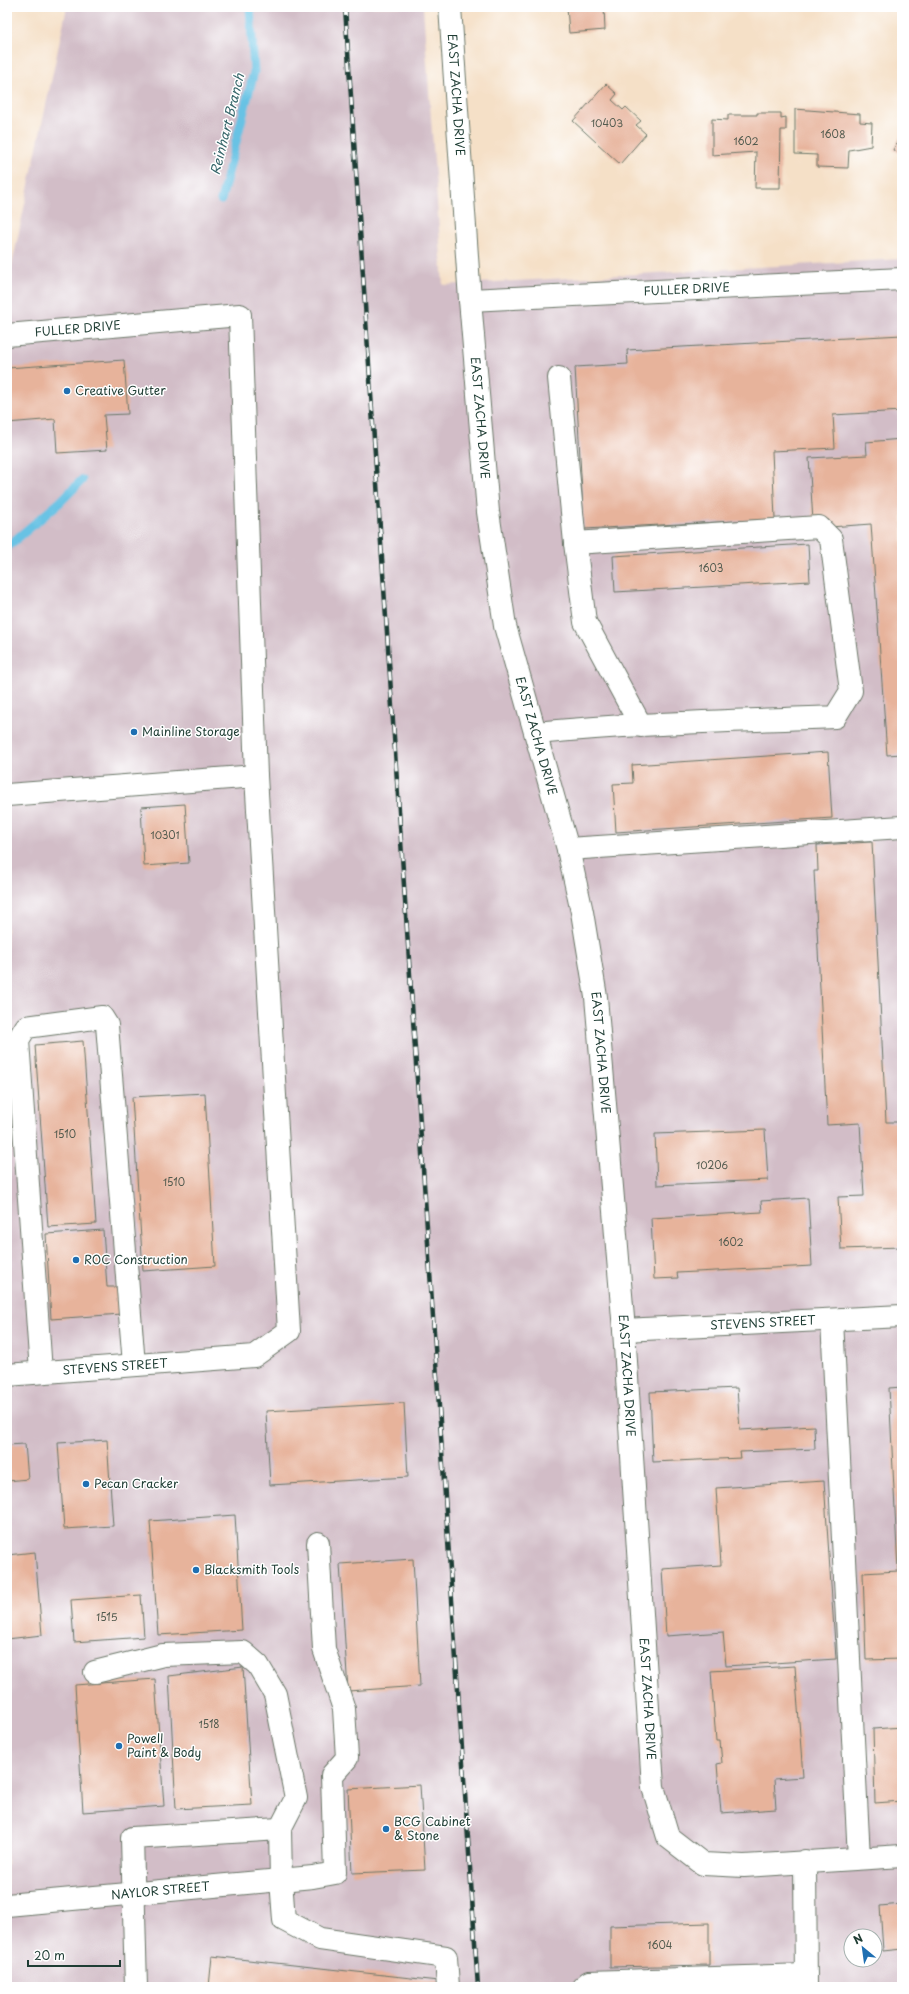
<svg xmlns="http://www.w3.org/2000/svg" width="909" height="1994" font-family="'Playpen Sans',sans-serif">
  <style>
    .industrial { fill: #d2bdc7; fill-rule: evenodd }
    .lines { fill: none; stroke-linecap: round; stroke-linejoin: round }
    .stream { stroke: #67c2e4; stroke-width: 9 }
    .building { fill: #e7b39b }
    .minor-casing { stroke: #6a7667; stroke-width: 24 }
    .minor { stroke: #fff; stroke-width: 22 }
    .rail-casing { stroke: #1f3d34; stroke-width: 4.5 }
    .rail { stroke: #fff; stroke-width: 3; stroke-dasharray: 9; stroke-linecap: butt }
    .poi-dot { fill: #1f6fb2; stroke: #fff; stroke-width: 1.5 }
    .labels { text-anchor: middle; stroke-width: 3; stroke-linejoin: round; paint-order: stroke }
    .number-label { font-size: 10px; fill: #515a4e }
    .street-label { font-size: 12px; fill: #1f3d34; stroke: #fff }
    .poi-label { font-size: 12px; fill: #1f3d34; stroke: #fff; text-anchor: start }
    .water-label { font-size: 13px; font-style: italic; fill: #356569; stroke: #fff }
  </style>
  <rect width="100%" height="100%" fill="#fff"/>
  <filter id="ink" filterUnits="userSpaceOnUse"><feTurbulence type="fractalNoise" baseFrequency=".025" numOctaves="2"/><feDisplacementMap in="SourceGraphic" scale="8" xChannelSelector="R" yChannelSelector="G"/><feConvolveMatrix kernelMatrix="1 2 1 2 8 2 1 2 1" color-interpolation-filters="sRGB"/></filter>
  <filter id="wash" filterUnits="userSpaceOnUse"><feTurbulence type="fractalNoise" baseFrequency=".012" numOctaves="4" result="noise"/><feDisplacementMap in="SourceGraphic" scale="16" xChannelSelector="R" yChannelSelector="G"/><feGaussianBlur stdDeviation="0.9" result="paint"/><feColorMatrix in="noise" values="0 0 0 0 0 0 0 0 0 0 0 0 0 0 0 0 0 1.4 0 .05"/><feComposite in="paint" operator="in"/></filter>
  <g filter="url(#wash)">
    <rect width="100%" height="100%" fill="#f5e0c7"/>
    <path class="industrial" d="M67 7H423L443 285 902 259V1987H7V288ZM851 1936H875V1960H851Z"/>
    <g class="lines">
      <path class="stream" d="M221 200 254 72 250 7
        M7 547 59 503 82 480"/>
    </g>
    <g id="blocks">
      <path class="building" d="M567 7H604L605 30 569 33Z
        M606 84 617 94 612 100 623 110 626 107 641 121 636 125 646 134 620 164 573 121Z
        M795 109 860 114V122L872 123 871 146 849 150 848 168 817 167V155L795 154Z
        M757 113H781V118L786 117V130H781L780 188H755L756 152 712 155V119L728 120V115H757Z
        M902 133V154L893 150Z
        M902 335V411L833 415 835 448 772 451 775 519 584 529 575 367 628 364 627 350Z
        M124 360 128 414 104 415 107 450 57 453 55 419 7 423V368Z
        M902 439V754L887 755 871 524 830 527 829 520 813 521 809 458 867 455 866 442Z
        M808 544 810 581 615 592 613 556Z
        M828 752 832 818 616 832 613 784 633 783 632 765Z
        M185 804 189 863 144 866 141 807Z
        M872 842 886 1122H902V1247L841 1249 838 1197 864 1196 860 1123 827 1125 814 871H818L817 845Z
        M83 1041 96 1224 48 1227 35 1045Z
        M205 1093 215 1266 143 1271 132 1097Z
        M765 1130 768 1180 657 1185 655 1134Z
        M808 1198 812 1266 677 1273 678 1278 654 1279 651 1218 762 1212 761 1201Z
        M103 1230 107 1287H120L121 1314 51 1319 46 1234Z
        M902 1387V1659L866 1660 863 1573 898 1571 889 1388Z
        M737 1388 740 1430 814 1426 815 1449 740 1452 741 1458 653 1462 650 1392Z
        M404 1403 408 1477 270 1485 266 1411Z
        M107 1440 113 1526 64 1529 58 1443Z
        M25 1444 28 1479 7 1481V1445Z
        M824 1481 836 1659 726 1666 723 1632 666 1636 662 1569 721 1565 716 1488Z
        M235 1515 242 1630 158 1635 150 1521Z
        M35 1552 42 1635 7 1639V1555Z
        M413 1559 420 1686 348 1691 340 1564Z
        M141 1595 144 1637 74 1642 71 1600Z
        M795 1666 803 1777 774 1779 776 1809 721 1813 717 1764 722 1763 720 1741H716L711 1671Z
        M243 1667 252 1805 176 1809 169 1676Z
        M155 1679 164 1806 83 1812 75 1685Z
        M902 1727V1801L875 1803 873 1729Z
        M420 1785 425 1870 352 1873 348 1789Z
        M902 1904V1949L883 1951 880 1906Z
        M709 1923V1965L610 1967V1926Z
        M212 1956 438 1981V1987H209Z"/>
    </g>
  </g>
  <g filter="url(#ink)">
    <use href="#blocks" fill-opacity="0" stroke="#6a7667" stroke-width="1"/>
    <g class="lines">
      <g class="minor-casing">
        <g id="minor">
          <path id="s1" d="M450 7 470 300 488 512 505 626 568 849 582 912 596 997 624 1330 653 1787 668 1837 703 1864 744 1866 902 1856"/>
          <path id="s2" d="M470 300 902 279"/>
          <path id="s3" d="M7 335 240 315 256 776"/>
          <path d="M559 378 575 543"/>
          <path d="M536 733C635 723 735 721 835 717L851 691 831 539 819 527 575 543 585 622 641 726"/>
          <path d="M7 795 256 776 289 1331 254 1356 7 1375"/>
          <path d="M568 849 902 827"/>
          <path d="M832 1320 859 1858"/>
          <path id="s4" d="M624 1330 902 1316"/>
          <path d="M41 1372 18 1040 26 1027 102 1017 107 1025 134 1365"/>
          <path d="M95 1672 163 1655 243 1652 258 1665 275 1694 296 1798 280 1829"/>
          <path d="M805 1861 806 1987"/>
          <path id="s5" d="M7 1905 313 1877 335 1873 332 1775 347 1758 344 1709 324 1649 318 1543"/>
          <path d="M136 1987 132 1838 280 1829 281 1880 284 1920 320 1939 446 1957 448 1987"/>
          <path d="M583 1987 589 1982 806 1975"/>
        </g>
      </g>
      <use href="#minor" class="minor"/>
      <g class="rail-casing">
        <path id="rail" d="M345 7 478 1987"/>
      </g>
      <use href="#rail" class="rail"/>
    </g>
  </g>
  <g class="poi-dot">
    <circle cx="67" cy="391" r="4"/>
    <circle cx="134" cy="732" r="4"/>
    <circle cx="76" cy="1260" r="4"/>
    <circle cx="86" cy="1484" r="4"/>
    <circle cx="196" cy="1570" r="4"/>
    <circle cx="119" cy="1746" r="4"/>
    <circle cx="386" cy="1829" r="4"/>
  </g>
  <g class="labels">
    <g class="number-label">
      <text x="607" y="127">10403</text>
      <text x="833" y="138">1608</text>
      <text x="746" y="145">1602</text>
      <text x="711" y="572">1603</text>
      <text x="165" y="839">10301</text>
      <text x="65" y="1138">1510</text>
      <text x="712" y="1169">10206</text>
      <text x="174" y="1186">1510</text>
      <text x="731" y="1246">1602</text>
      <text x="107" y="1621">1515</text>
      <text x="209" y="1728">1518</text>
      <text x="660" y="1949">1604</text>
    </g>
    <g class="street-label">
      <text dy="4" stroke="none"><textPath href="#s1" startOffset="88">EAST ZACHA DRIVE</textPath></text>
      <text dy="4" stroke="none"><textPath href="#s2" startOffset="217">FULLER DRIVE</textPath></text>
      <text dy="4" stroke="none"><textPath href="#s3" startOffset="71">FULLER DRIVE</textPath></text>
      <text dy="4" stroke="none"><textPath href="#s1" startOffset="412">EAST ZACHA DRIVE</textPath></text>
      <text dy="4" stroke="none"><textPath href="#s1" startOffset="736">EAST ZACHA DRIVE</textPath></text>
      <text dy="4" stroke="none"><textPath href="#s1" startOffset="1060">EAST ZACHA DRIVE</textPath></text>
      <text dy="4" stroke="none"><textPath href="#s4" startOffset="139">STEVENS STREET</textPath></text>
      <text transform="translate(115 1367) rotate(-4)" y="4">STEVENS STREET</text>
      <text dy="4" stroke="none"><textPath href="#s1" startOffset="1384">EAST ZACHA DRIVE</textPath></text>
      <text dy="4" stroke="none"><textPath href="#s1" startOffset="1708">EAST ZACHA DRIVE</textPath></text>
      <text dy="4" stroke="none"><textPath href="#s5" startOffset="154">NAYLOR STREET</textPath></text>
    </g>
    <g class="poi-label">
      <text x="75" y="395">Creative Gutter</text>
      <text x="142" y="736">Mainline Storage</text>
      <text x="84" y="1264">ROC Construction</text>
      <text x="94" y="1488">Pecan Cracker</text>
      <text x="204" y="1574">Blacksmith Tools</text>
      <text x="127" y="1743">Powell<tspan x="127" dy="14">Paint &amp; Body</tspan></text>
      <text x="394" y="1826">BCG Cabinet<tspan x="394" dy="14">&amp; Stone</tspan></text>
    </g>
    <g class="water-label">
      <text transform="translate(227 124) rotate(-76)" y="5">Reinhart Branch</text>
    </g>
  </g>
  <rect width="909" height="1994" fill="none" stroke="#fff" stroke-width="24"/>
  <g transform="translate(863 1948) rotate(331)"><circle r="19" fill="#ffffff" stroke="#a5b1ae"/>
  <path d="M0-3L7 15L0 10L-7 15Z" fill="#1f6fb2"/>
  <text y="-6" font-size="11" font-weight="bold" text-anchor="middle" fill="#1f3d34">N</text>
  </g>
  <path d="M28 1960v6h92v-6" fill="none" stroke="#1f3d34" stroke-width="2"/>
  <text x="34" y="1960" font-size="12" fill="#1f3d34" stroke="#ffffff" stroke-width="3" paint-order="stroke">20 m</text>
</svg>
